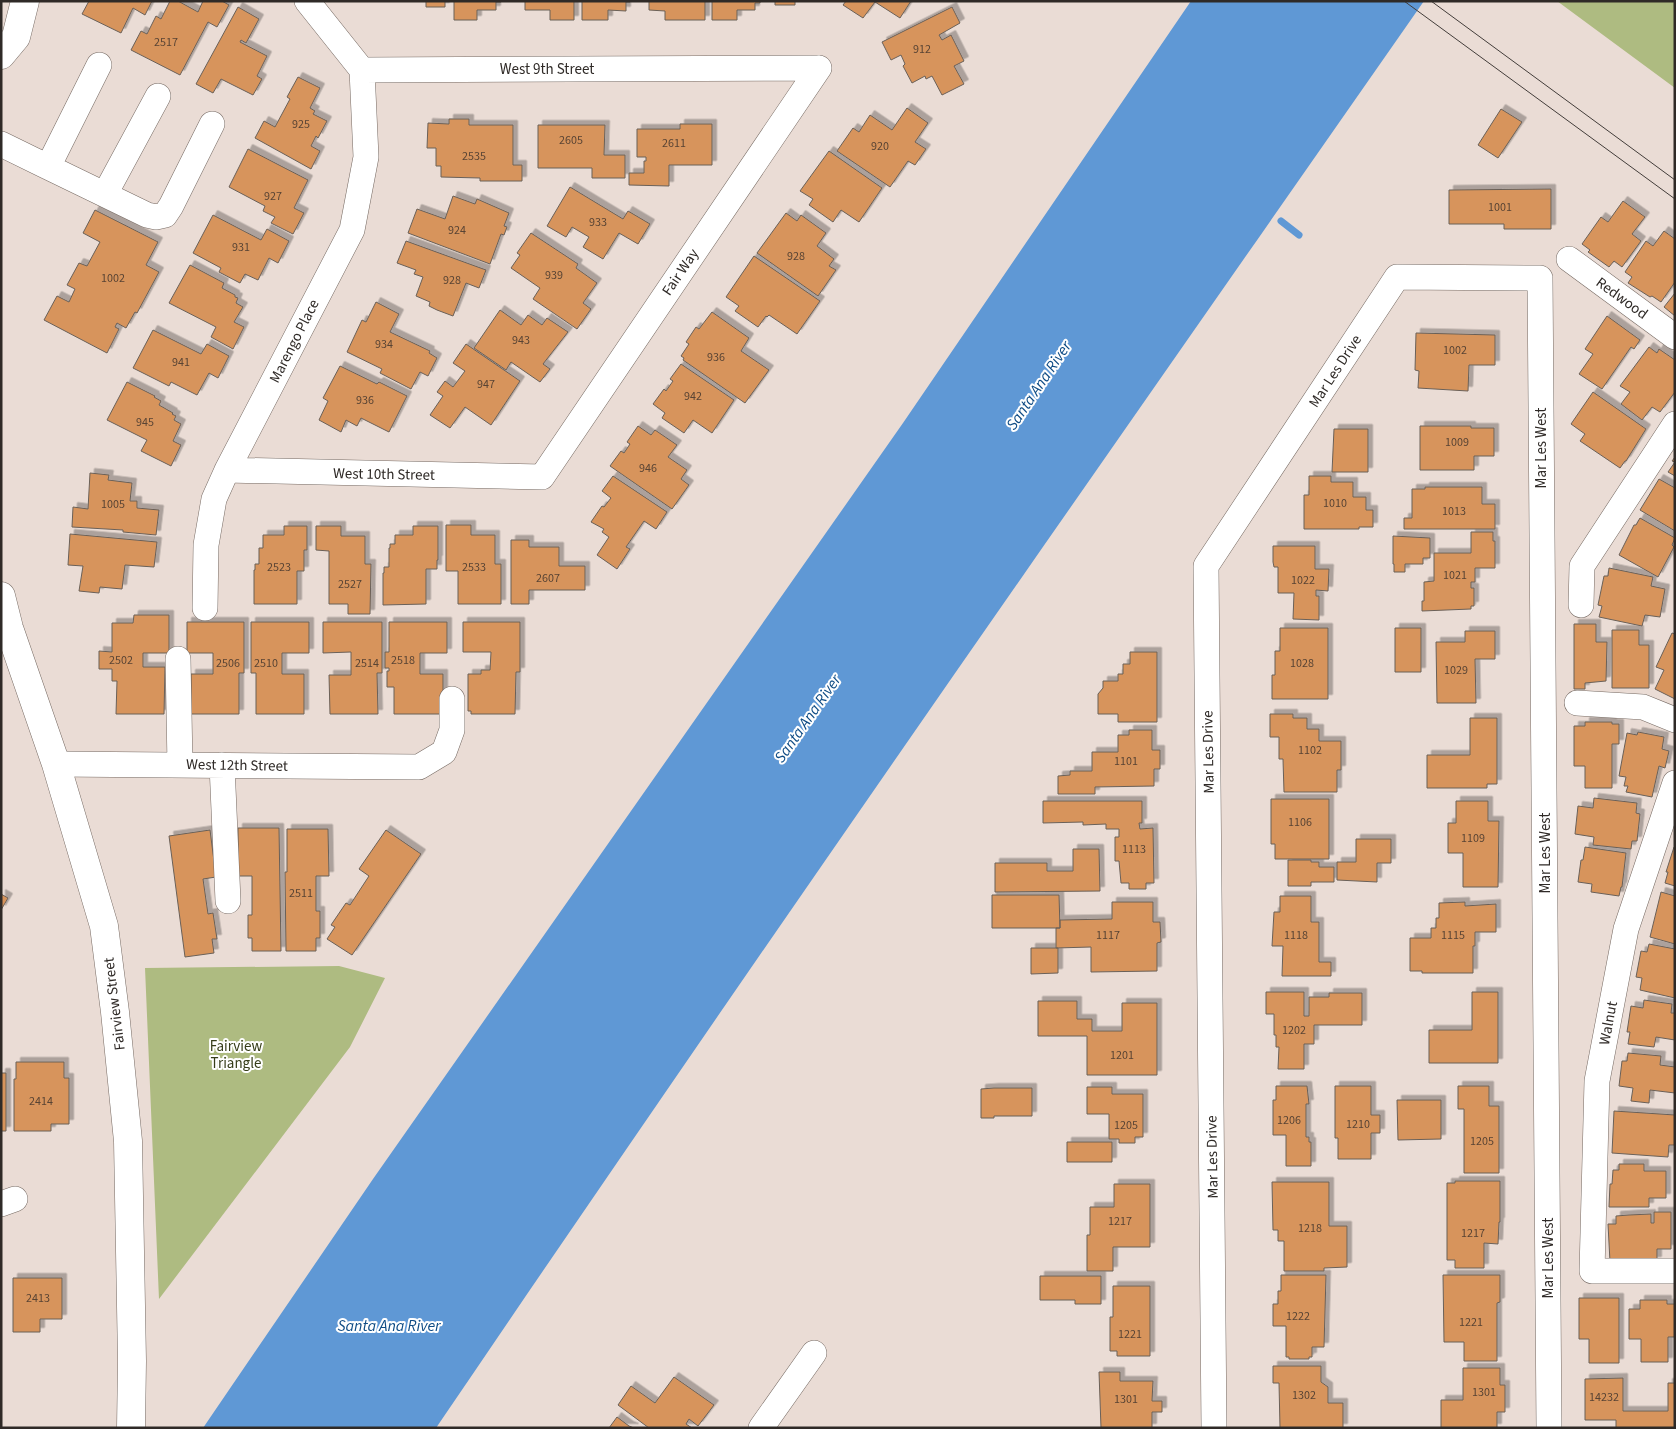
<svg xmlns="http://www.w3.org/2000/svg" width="1676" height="1429" font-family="'Source Sans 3',sans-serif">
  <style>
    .green { fill: #aebb81 }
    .water { fill: #5f98d5 }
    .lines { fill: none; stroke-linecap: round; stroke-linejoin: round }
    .stream { stroke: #5f98d5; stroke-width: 7 }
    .building { fill: #d7945b; stroke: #6a6058; filter: url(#shadow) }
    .minor-casing { stroke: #766a63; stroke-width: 26 }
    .major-casing { stroke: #766a63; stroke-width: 29 }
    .minor { stroke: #fff; stroke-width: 25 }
    .major { stroke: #fff; stroke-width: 28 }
    .tram { stroke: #433d3a; stroke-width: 1 }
    .labels { text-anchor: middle; stroke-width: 4; stroke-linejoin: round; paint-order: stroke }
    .number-label { font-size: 12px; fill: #594434 }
    .street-label { font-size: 15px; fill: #2f2a27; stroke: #fff }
    .park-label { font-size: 15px; fill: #363d19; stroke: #fff }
    .water-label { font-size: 16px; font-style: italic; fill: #0f4c85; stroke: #fff }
  </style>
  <defs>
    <filter id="shadow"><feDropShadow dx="4.5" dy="-4.5" stdDeviation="0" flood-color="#0004"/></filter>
  </defs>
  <rect width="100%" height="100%" fill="#eadcd5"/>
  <path class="green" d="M1557 1H1675V88Z
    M339 966 385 978 350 1047 159 1299 145 968Z"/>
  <path class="water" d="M1191 1H1424C1093 475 761 949 436 1428H203L373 1179 903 423Z"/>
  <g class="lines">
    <path class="stream" d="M1281 221 1299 235"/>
  </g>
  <path class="building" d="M89 1H152L145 15 133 8 121 33 82 14Z
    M170 1H178L198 12 203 1H222L229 5 217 27 208 22 180 75 131 50 141 31 147 34 156 16 161 19Z
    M426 1H445V7H426Z
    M454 1H501V2H496V10H477V20H454Z
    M525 1H574V20H550V10H525Z
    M582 1H630V2H626V11L608 10V20H582Z
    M649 1H705V20H665V11L649 10Z
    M712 1H760V3H755V10H737V20H712Z
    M775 1H795V5H775Z
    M846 1H911L900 18 875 2 863 18 843 5Z
    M238 7 259 19 246 43 241 40 240 42 267 56 257 76 262 79 253 95 221 79 213 93 196 84Z
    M952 7 960 23 939 35 942 40 951 35 964 61 954 66 964 84 942 95 932 76 926 79 925 76 912 83 903 66 905 64 901 55 891 60 882 42Z
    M298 77 320 88 310 108 315 111 313 114 327 121 318 138 316 136 311 146 320 151 311 169 255 138 264 121 275 127 290 99 287 97Z
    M907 108 928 123 915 142 926 149 915 165 908 161 890 187 837 151 853 128 859 132 870 115 892 130Z
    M1501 109 1522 122 1498 158 1478 145Z
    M449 119H469V125H513V165H522V181H480V178L441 177V166H436V148H427L428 123 449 124Z
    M680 124H712V165H669V186L629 185V173H644V161H646V157H637V129H680Z
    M538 125H605L604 155H625V178H592V168H538Z
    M248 149 308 180 294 208 304 213 293 234 271 223 275 217 263 211 265 206 229 187Z
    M829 151 882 188 859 222 841 210 833 222 809 205 813 199 800 191Z
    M570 187 623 219 628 211 650 224 638 244 619 233 603 259 583 247 589 237 572 227 566 237 547 226Z
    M1551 189V229H1504V224H1449V190Z
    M453 196 475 204 477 199 509 213 504 226 507 227 504 235 501 234 490 264 408 233 417 209 445 219Z
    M1623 201 1645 217 1632 234 1641 241 1622 267 1614 261 1609 267 1588 252 1590 250 1582 244 1601 217 1608 222Z
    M95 210 158 242 146 265 159 272 137 313 135 312 126 328 117 323 115 327 119 329 107 353 44 320 57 296 69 302 75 289 67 285 79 263 87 266 100 242 83 233Z
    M786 213 797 221 801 215 826 233 817 246 834 259 829 266 836 270 818 296 757 253Z
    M213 215 261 240 267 229 289 241 278 263 269 258 258 280 245 274 240 283 219 272 221 268 193 253Z
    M1664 231 1675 239V282L1661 302 1652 296 1650 297 1628 283 1632 277 1625 272 1646 241 1653 246Z
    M531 233 578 264 576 268 597 283 583 303 591 309 577 329 533 299 540 288 511 268 520 255 517 253Z
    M406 241 486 270 479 288 466 283 453 316 437 310 429 306 430 302 416 296 423 277 414 274 416 270 397 263Z
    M754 256 820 301 797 334 769 315 767 317 766 316 758 327 735 311 739 306 726 297Z
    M190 265 224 283 222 288 235 295V297L238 298 236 303 243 307 234 322 244 327 233 349 211 337 216 327 169 303Z
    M1675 293V316L1664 307Z
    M376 302 399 314 390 332 430 351 429 353 437 358 428 376 420 372 411 389 380 373 382 369 347 352 362 320 366 322Z
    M500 310 521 325 528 315 542 325 547 318 568 332 543 364 550 369 540 382 511 362 506 370 474 348Z
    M712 312 749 338 741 351 769 370 745 403 683 360 684 358 681 356 689 344 686 342 696 327 699 329Z
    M1607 316 1640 340 1634 349 1631 347 1602 389 1579 374 1593 354 1585 349Z
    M153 330 201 354 207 344 229 356 218 378 209 373 197 395 171 382 169 386 133 368Z
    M1416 333 1495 335V365H1469L1468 391 1418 388 1419 371 1415 370Z
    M466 344 520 381 491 425 465 407 450 428 430 415 443 396 437 392 445 381 453 387 465 371 453 363Z
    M1649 347 1657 353 1659 349 1675 360V392L1660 412 1652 407 1642 420 1621 404 1630 392 1620 386Z
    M681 364 734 400 712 433 693 420 684 433 662 418 665 413 653 404 664 389 666 391 673 381 670 379Z
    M340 366 377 384 379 382 407 396 389 432 361 418 357 426 346 420 341 432 319 420 328 401 323 398Z
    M127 382 155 396 154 397 161 401 159 405 173 413 172 414 176 416 174 420 181 424 173 441 181 445 171 466 141 451 147 440 107 420Z
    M1593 392 1646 429 1626 461H1625L1620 468 1580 441 1585 434 1571 424Z
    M638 426 651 435 655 430 677 445 668 457 687 470 681 479 689 485 672 509 610 466 621 451 624 453 630 444 627 442Z
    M1420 426H1471V428H1494V456H1474V470H1420Z
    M1334 429H1368V472H1332Z
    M1675 457V476L1668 472 1675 462 1672 461Z
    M90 473 109 475 108 480 132 483 130 501H137V508L159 510 156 535 123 532V530L72 527 73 507 88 509Z
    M613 476 667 512 656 529 644 521 626 547 630 549 617 569 597 555 609 537 602 532 604 529 591 522 602 506 604 507 611 498 602 491Z
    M1309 476H1331V482H1353V497H1366V510H1373V527H1359V529H1304V495H1309Z
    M1659 479 1675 488V531L1640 510Z
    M1425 487H1482V504H1495V529H1404V518H1412V489H1425Z
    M1640 518 1675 538 1672 545 1674 547 1658 577 1619 555 1634 525H1636Z
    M446 525H471V535H495V564H501V604H458V571H446Z
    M284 526H307V550H304V571H297V604H254V570H255V564H259V548H263V535H284Z
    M316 526H341V536H365V564H371L370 614H348V604H329V551L316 550Z
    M413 526H438V560H437V569H426V604L383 605V573H384V567H389V548H390V544H395V535H413Z
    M1471 532H1493V541H1495V568H1475V582H1471V588H1474V606H1471V609L1422 611V601H1424V582L1434 581V553H1471Z
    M70 534 157 542 154 567 125 565 122 589 100 587 99 593 79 591 83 566 68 565Z
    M1393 536 1430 538V558H1423V564H1405V572H1394V564H1393Z
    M511 540H529V547H559V566H585V590H529V604H511Z
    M1273 546H1315V569H1329L1328 591 1316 590V596H1319V620L1293 619 1294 593H1278V567H1274L1273 562Z
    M1609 568 1653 577 1651 586 1665 589 1660 617 1645 615 1642 626 1599 617 1602 606 1598 605 1604 576H1608Z
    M134 615H169V653H143V667H165L164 714H116L117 681H112V669H99V651L112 652V623H133Z
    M187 622H244V673H239V714H191V674H213V653H187Z
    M251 622H309V653H282V674H304V714H256V673H251Z
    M323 622H382V673H377L378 714H330L329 675H351V652L323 653Z
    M389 622H447V653H420V674H443V714H394V687H387V671H389V668H385V652H389Z
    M463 622H520V672H516L515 714H471V711H468V674H481V670H490L491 652H463Z
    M1574 624H1596V642H1607L1606 681 1585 683V689H1574Z
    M1280 628H1328V699H1272V675H1275V651H1280Z
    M1395 628H1421V672H1395Z
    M1612 630H1639V645H1649V688H1612Z
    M1465 631H1495V659H1475L1476 703H1437L1436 642H1465Z
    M1672 633 1675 634V699L1655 689 1664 670 1656 667Z
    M1130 652H1157V722H1118V714H1098V694L1103 688V681H1118V674H1123V664H1130Z
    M1270 714H1293V718H1307V729H1319V741H1341V770H1337V792H1284L1283 759H1279V737H1270Z
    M1470 718H1497V784H1487V788H1427V755H1470Z
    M1585 722H1612V724H1619V744H1612V788H1585V766H1574V726H1585Z
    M1129 730H1152V750H1160V769H1154V786L1095 787V794H1058V776L1070 775V771H1092V752H1118V735H1129Z
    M1638 732 1664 737 1662 749 1669 751 1665 768 1659 766 1652 797 1626 792 1628 786H1624L1626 777 1619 776 1627 733 1637 735Z
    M1594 798 1637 803 1636 813 1640 814 1637 841H1632L1631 849 1593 845 1594 837 1575 834 1578 806 1593 808Z
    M1271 799H1329V859H1275V844H1271Z
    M1043 801H1142V823H1139L1140 829 1153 828 1154 883H1146V889H1129V883H1121L1119 861H1115V837H1119V829H1106V824L1083 825V822L1043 823Z
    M1456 801H1488V821H1499L1498 887H1463V853H1448V823H1456Z
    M238 828H279L281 951H252V938H248V915H252V876H238Z
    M287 829H328L329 876H316V911H320V938H316V951H286L285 872H287Z
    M210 830 216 877 203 879 208 914 213 913 217 939H212L214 953 185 957 169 836Z
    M386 830 421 854 352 955 327 939 335 927 331 925 346 903 350 905 369 876 359 869Z
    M1356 839H1391V863H1377V882L1337 880V862H1356Z
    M1585 847 1626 853 1622 887H1621L1619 896 1591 892 1592 884 1578 882 1581 860H1583Z
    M1674 847H1675V886L1665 883 1668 872H1666Z
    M1073 849H1099L1100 891 995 892V863H1047V871H1073Z
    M1288 860H1311V862H1319V867H1334V882H1311V886H1288Z
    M1661 892 1675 896V944L1650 937Z
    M1 894 8 898 1 910Z
    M992 895H1059L1060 928H992Z
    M1280 896H1311V922H1319V962H1331V976H1282L1283 946H1272L1274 912H1280Z
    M1112 902H1153V922H1160L1161 942 1157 943V971L1091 972V947L1056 948V928H1060V920L1112 919Z
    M1465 902V906L1496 904V932H1475V946H1473V973H1422V971H1410V938H1431V928H1436V918H1439V903Z
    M1649 944 1675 949V998L1640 990 1642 978 1636 977 1641 951 1647 952Z
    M1031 948H1058V973L1031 974Z
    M1266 992H1304V1016H1309V997H1329V993H1362V1025H1314V1044H1304V1069H1278L1279 1047H1276V1035H1274V1014H1266Z
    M1472 992H1498V1063H1429V1030H1472Z
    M1644 1000 1672 1004 1671 1013H1675V1040L1656 1037 1654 1047 1628 1044 1630 1032H1627L1631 1006 1643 1008Z
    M1038 1001H1077V1019H1092V1031H1122V1003H1157V1075H1087V1036H1038Z
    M1628 1053 1661 1056 1660 1065 1675 1067V1093L1650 1090 1649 1103 1631 1101 1633 1088 1619 1086 1622 1061H1627Z
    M16 1062H64V1078H69V1124H51V1131H14V1079H16Z
    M1 1073H6V1131H1Z
    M1276 1086H1307L1309 1104H1306V1137H1309V1142H1311V1166H1286V1135H1273V1100H1276Z
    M1335 1086H1371V1115H1380V1133H1371V1159H1338V1138H1335Z
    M1458 1086H1489V1106H1499V1173H1464V1109H1458Z
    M1087 1087H1112V1094H1143V1137H1135V1143H1119V1139H1109V1114H1087Z
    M994 1088H1032V1116H994V1118H981V1089Z
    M1397 1100H1441V1139L1398 1140Z
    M1614 1111 1675 1115V1145H1669L1668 1157 1612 1153Z
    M1067 1142H1112V1162H1067Z
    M1619 1164H1644V1171H1666V1198H1649V1207H1609L1610 1184H1612L1613 1170H1619Z
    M1455 1181H1500V1222H1499L1498 1244 1484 1243V1268H1455V1260H1447V1183H1455Z
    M1272 1182H1329V1226H1347V1267L1324 1268V1271H1284V1241H1278V1230H1273Z
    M1114 1184H1150V1247H1113V1271H1087V1235H1090V1207H1114Z
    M1654 1212H1671V1249H1657V1261L1610 1262 1608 1224H1616V1216L1629 1215 1651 1214V1223H1654Z
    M1281 1275H1326L1324 1347H1312V1357H1309V1359H1289V1357H1286V1326H1273V1304H1278V1291H1281Z
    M1443 1275H1500V1302L1497 1303V1361H1464V1342H1444Z
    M1040 1276H1101V1304H1075V1300H1040Z
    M13 1278H62V1319H40V1332H13Z
    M1113 1286H1150V1356H1117V1351H1110V1317H1113Z
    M1579 1298H1619V1363H1589V1339H1579Z
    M1640 1300H1667V1304H1675V1337H1668V1362H1641V1339H1629V1309H1640Z
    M1273 1366H1321V1382L1328 1387V1403H1343V1428H1280L1279 1383H1273Z
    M1463 1368H1500V1385H1505V1412H1497V1428H1441V1400H1463Z
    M1099 1372H1120V1381H1153L1152 1401H1162V1412H1152V1428H1101Z
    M674 1377 714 1405 698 1426 689 1419 686 1424 692 1428H649L618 1405 631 1386 655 1403Z
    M1623 1378V1411H1668V1383H1675V1428H1616V1420H1585V1379Z
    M617 1417 629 1426 634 1428H609Z"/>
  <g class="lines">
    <g class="minor-casing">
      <path id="minor" d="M307 1 362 70 819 68
        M99 65 48 167 147 215 156 217 165 215 171 206 212 124
        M1 144 48 167
        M105 194 158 96
        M1569 259 1675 337
        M227 470 542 477 819 68
        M1581 605 1582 566 1675 424
        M205 608 206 545 214 499 227 470 352 230 366 157 362 70
        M178 659 180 765
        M1577 703 1643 707 1675 720
        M56 764 419 767 444 752 452 730V699
        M222 765 228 901
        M1675 783 1626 929 1597 1081 1592 1271H1675
        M1 1204 15 1199
        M761 1428 814 1353
        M1214 1428 1206 566 1397 277 1540 278 1549 1428"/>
    </g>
    <g class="major-casing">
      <path id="major" d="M1 55 16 37 25 1
        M1 596 9 628 56 764 104 926 115 1012 128 1141 132 1361 131 1428"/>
    </g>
    <use href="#minor" class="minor"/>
    <use href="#major" class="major"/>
    <path class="tram" d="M1404 1 1675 199
      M1431 1 1675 180"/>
  </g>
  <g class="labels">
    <g class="number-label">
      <text x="166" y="46">2517</text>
      <text x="922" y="53">912</text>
      <text x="301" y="128">925</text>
      <text x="571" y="144">2605</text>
      <text x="674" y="147">2611</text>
      <text x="880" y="150">920</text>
      <text x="474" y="160">2535</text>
      <text x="273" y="200">927</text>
      <text x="1500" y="211">1001</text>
      <text x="598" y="226">933</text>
      <text x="457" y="234">924</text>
      <text x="241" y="251">931</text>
      <text x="796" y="260">928</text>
      <text x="554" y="279">939</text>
      <text x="113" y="282">1002</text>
      <text x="452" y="284">928</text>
      <text x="521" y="344">943</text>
      <text x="384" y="348">934</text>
      <text x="1455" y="354">1002</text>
      <text x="716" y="361">936</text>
      <text x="181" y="366">941</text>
      <text x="486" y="388">947</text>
      <text x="693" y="400">942</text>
      <text x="365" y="404">936</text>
      <text x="145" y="426">945</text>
      <text x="1457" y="446">1009</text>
      <text x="648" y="472">946</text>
      <text x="1335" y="507">1010</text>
      <text x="113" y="508">1005</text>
      <text x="1454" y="515">1013</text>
      <text x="279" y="571">2523</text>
      <text x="474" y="571">2533</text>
      <text x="1455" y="579">1021</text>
      <text x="548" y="582">2607</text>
      <text x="1303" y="584">1022</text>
      <text x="350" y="588">2527</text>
      <text x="121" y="664">2502</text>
      <text x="403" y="664">2518</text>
      <text x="228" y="667">2506</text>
      <text x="266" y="667">2510</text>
      <text x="367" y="667">2514</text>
      <text x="1302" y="667">1028</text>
      <text x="1456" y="674">1029</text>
      <text x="1310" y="754">1102</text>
      <text x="1126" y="765">1101</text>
      <text x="1300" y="826">1106</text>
      <text x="1473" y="842">1109</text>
      <text x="1134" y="853">1113</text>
      <text x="301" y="897">2511</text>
      <text x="1108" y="939">1117</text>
      <text x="1296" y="939">1118</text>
      <text x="1453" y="939">1115</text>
      <text x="1294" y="1034">1202</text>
      <text x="1122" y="1059">1201</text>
      <text x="41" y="1105">2414</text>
      <text x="1289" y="1124">1206</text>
      <text x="1358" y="1128">1210</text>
      <text x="1126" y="1129">1205</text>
      <text x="1482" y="1145">1205</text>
      <text x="1120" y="1225">1217</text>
      <text x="1310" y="1232">1218</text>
      <text x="1473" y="1237">1217</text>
      <text x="38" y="1302">2413</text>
      <text x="1298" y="1320">1222</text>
      <text x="1471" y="1326">1221</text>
      <text x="1130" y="1338">1221</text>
      <text x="1484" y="1396">1301</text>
      <text x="1304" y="1399">1302</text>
      <text x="1604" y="1401">14232</text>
      <text x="1126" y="1403">1301</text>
    </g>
    <g class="street-label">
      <text x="547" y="74">West 9th Street</text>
      <text transform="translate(680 272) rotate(-56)" y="5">Fair Way</text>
      <text transform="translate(1622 298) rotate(36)" y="5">Redwood</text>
      <text transform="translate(294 341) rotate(-63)" y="5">Marengo Place</text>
      <text transform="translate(1335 371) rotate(-57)" y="5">Mar Les Drive</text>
      <text transform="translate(1541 448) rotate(-90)" y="5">Mar Les West</text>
      <text transform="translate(384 474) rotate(1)" y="5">West 10th Street</text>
      <text transform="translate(1208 752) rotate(-91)" y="5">Mar Les Drive</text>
      <text transform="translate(237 765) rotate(1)" y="5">West 12th Street</text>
      <text transform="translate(1545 853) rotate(-90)" y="5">Mar Les West</text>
      <text transform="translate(114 1004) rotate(-97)" y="5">Fairview Street</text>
      <text transform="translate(1608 1023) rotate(-79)" y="5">Walnut</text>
      <text transform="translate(1212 1157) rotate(-91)" y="5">Mar Les Drive</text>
      <text transform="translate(1548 1258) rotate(-90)" y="5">Mar Les West</text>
    </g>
    <g class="park-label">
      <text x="236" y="1051">Fairview<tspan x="236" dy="17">Triangle</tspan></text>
    </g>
    <g class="water-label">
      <text transform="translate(1038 385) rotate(-56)" y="6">Santa Ana River</text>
      <text transform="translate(807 718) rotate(-55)" y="6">Santa Ana River</text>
      <text x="389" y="1331">Santa Ana River</text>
    </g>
  </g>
  <rect width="1676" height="1429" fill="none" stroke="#2f2a27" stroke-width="5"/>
</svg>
